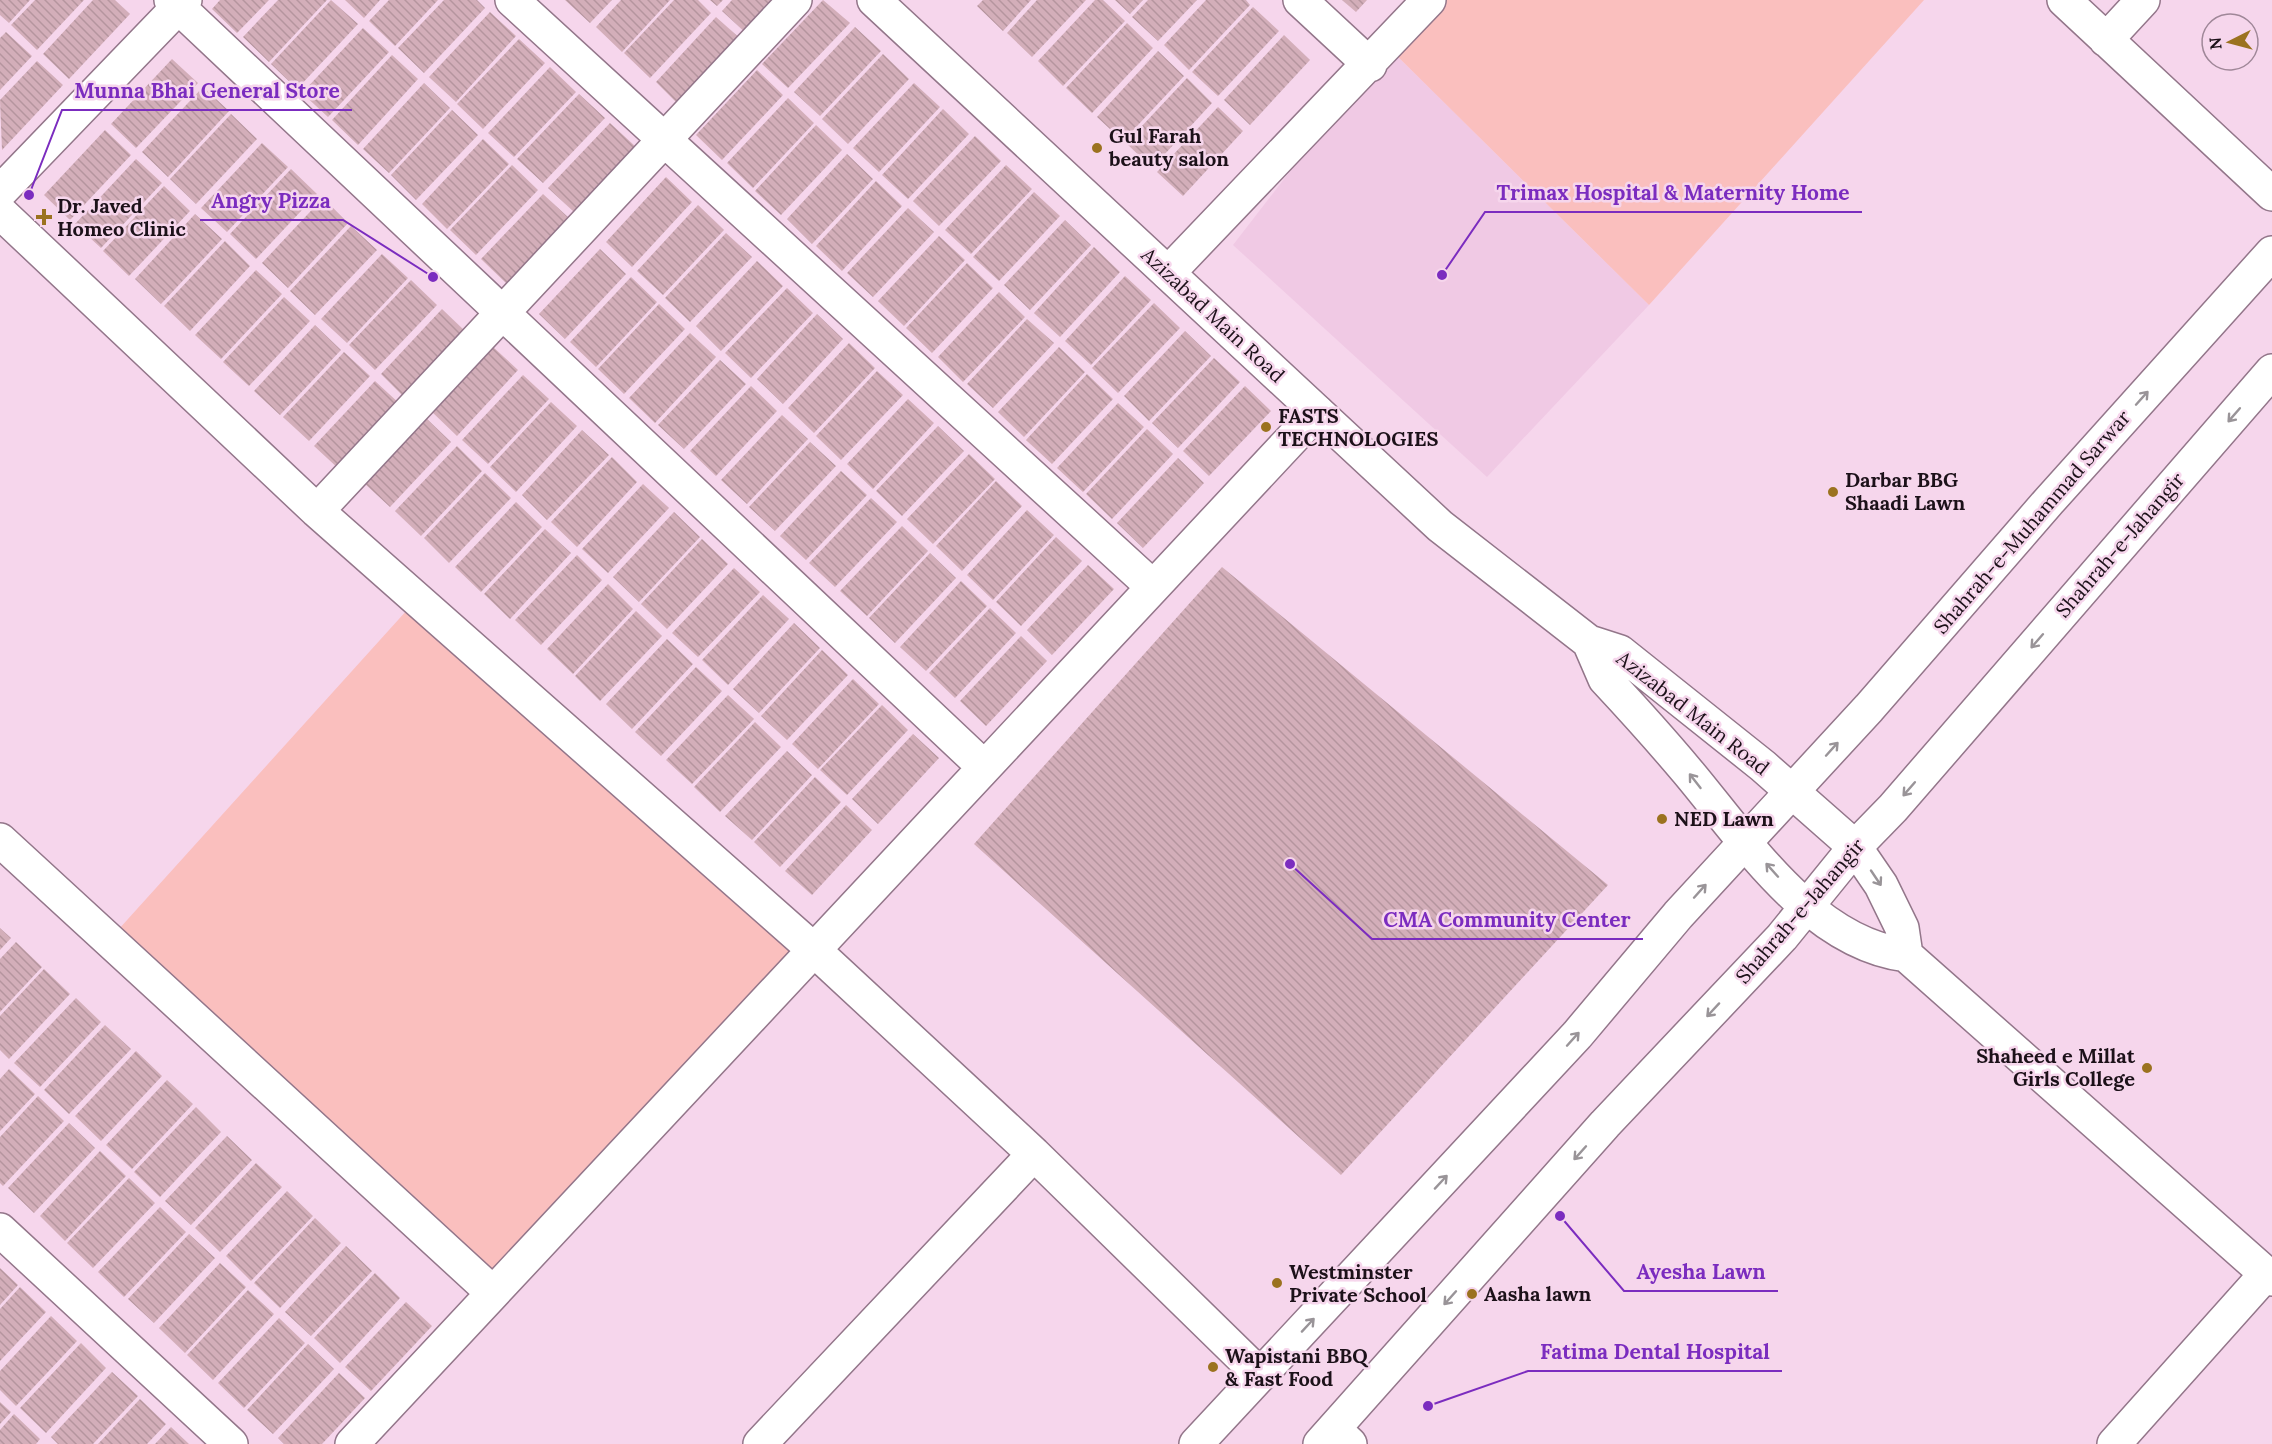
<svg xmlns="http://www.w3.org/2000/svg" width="2272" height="1444" font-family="Lora,serif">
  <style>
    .built { fill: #f0c9e4 }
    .park { fill: #fabfbe }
    .building { fill: url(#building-back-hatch) }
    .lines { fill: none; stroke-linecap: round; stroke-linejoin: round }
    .minor-casing { stroke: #93768a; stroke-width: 36 }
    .tertiary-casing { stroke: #93768a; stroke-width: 36 }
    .secondary-casing { stroke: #93768a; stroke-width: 36 }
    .minor { stroke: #fff; stroke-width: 33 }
    .tertiary { stroke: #fff; stroke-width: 33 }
    .secondary { stroke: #fff; stroke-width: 33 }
    .oneway { stroke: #999498 }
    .poi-dot { fill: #9b721f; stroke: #f6d6ec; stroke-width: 2 }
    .labels { text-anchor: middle; stroke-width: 5; stroke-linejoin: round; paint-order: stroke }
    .poi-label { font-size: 20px; font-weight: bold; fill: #1c1119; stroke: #f6d6ec; text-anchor: start }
    .street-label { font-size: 20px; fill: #1c1119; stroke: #f6d6ec }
    .leader { fill: none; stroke: #7b2cbf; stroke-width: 2 }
    .callout-dot { fill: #7b2cbf; stroke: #f6d6ec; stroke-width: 2 }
    .callout-label { font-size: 21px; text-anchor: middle; font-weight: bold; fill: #7b2cbf; stroke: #f6d6ec; stroke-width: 5; stroke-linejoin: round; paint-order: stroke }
  </style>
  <defs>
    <pattern id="building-back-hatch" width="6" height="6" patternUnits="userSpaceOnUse" patternTransform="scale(1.5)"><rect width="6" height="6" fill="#d3aeb9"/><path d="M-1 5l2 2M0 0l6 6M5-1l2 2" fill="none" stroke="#b5959e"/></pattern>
  </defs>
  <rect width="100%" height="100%" fill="#f6d6ec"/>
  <path class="built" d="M1387 46 1649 305 1487 477 1233 245Z"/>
  <path class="park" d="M1429 0H1924L1649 305 1387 46Z
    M417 599 814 950 493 1293 109 940Z"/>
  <path class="building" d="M0 0H30L9 23 0 15Z
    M35 0H84L37 50 11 25Z
    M93 0H115L130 14 69 79 43 54Z
    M220 0H269L237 33 212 9Z
    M278 0H327L269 62 243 37Z
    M331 0 358 24 297 89 271 64Z
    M345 0H380L364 18Z
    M389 0H438L395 46 369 21Z
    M444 0H477L485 8 424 73 398 48Z
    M565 0H612L590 23Z
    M621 0H670L622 52 596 27Z
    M674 0H698L711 13 650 78 624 53Z
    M710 0H723L717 6Z
    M732 0H781L748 35 722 11Z
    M823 0 850 23 788 88 762 64Z
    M983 0H1031L1003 31 977 6Z
    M1037 0H1086L1032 57 1007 33Z
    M1095 0H1103L1125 21 1063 86 1038 61Z
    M1115 0H1143L1130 14Z
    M1148 0H1197L1158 41 1132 17Z
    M1206 0H1246L1250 5 1189 70 1164 45Z
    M1342 0H1367L1356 12Z
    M1253 7 1279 31 1218 96 1192 72Z
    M490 12 516 36 456 102 429 77Z
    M716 17 743 41 681 107 656 82Z
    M1127 23 1153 48 1092 113 1066 88Z
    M855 27 881 51 820 116 794 92Z
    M363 28 389 52 328 117 302 93Z
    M6 32 32 56 0 90V38Z
    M1284 35 1310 60 1250 125 1224 100Z
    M519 39 545 63 483 129 457 104Z
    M1158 51 1184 76 1123 141 1097 117Z
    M883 54 909 79 848 144 822 119Z
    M392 55 418 79 358 145 332 120Z
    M172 59 198 83 136 148 111 124Z
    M37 61 63 85 2 150 0 100Z
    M550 67 576 92 514 157 488 133Z
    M757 70 783 95 722 160 696 135Z
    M1187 78 1212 103 1152 168 1126 143Z
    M424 83 450 108 389 173 363 149Z
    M914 83 940 107 879 172 853 148Z
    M203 87 229 111 168 177 142 152Z
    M579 94 605 118 543 183 517 159Z
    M788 98 814 123 753 188 727 163Z
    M1218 107 1243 131 1183 196 1157 172Z
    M943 109 969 134 908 199 882 175Z
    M452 110 478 135 416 200 391 175Z
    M231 114 257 139 196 204 170 179Z
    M610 123 636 147 574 212 548 188Z
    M816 125 842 150 781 215 755 191Z
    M105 130 131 155 70 220 44 195Z
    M975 136 1001 161 939 226 913 201Z
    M483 139 509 164 447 229 422 204Z
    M262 143 288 167 227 232 201 208Z
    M847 154 873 179 812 244 787 219Z
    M136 159 162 183 101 248 75 224Z
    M512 165 538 190 476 255 450 230Z
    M1006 165 1032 189 971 254 945 230Z
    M291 169 317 194 256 259 230 234Z
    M666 177 692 202 632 267 606 242Z
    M876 181 902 206 842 271 816 246Z
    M164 186 190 211 129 276 103 251Z
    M1034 192 1060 216 999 281 973 257Z
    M543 194 569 218 507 284 481 259Z
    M323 198 348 223 288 288 262 263Z
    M698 205 724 230 663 295 637 271Z
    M908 208 934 232 873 297 847 273Z
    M195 214 222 239 161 304 135 279Z
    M1065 220 1091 245 1030 310 1004 285Z
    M351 226 377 250 315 315 290 291Z
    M726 233 752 257 690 322 665 298Z
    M939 236 965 260 904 326 878 301Z
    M225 241 250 266 190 331 164 306Z
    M1094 247 1120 272 1060 337 1034 313Z
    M600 249 626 274 565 339 539 314Z
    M382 254 408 278 347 343 321 319Z
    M757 261 783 286 721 351 696 326Z
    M967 263 993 288 932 353 906 328Z
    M256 270 282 294 221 359 195 335Z
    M1125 276 1151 300 1091 365 1065 341Z
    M631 277 657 302 596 367 570 342Z
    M411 280 437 305 375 370 349 345Z
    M787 288 813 313 751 378 725 353Z
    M999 292 1025 317 963 382 938 357Z
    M284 297 310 321 249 386 223 362Z
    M1154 303 1180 328 1118 393 1092 368Z
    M659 304 685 329 624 394 598 369Z
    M442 309 468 334 406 399 381 374Z
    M817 314 843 339 783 404 757 379Z
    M1027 319 1054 343 993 408 967 384Z
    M315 325 341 350 280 415 254 391Z
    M1185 331 1211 356 1149 421 1124 396Z
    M690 333 716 357 655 423 629 398Z
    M849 343 875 368 814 433 788 408Z
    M492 346 518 370 457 436 431 411Z
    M1059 347 1085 372 1024 437 998 412Z
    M344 352 370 376 309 441 283 417Z
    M1214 358 1240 382 1178 448 1152 423Z
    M720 360 746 384 684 449 658 425Z
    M877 371 903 395 841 460 816 436Z
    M1087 374 1113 399 1052 464 1026 440Z
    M523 375 549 399 488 464 462 440Z
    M375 381 401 405 340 470 314 446Z
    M751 386 777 411 716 476 690 451Z
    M1245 386 1271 411 1209 476 1183 451Z
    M908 399 934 423 873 489 847 464Z
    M551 402 577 426 516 492 490 467Z
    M1118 403 1144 427 1083 492 1057 468Z
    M782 415 808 439 747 504 721 480Z
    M426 418 451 442 390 507 364 483Z
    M938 426 964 451 902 516 876 491Z
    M1147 429 1173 454 1112 519 1086 494Z
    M582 430 609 455 547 520 522 495Z
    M810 442 836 466 775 531 749 507Z
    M457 446 482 471 421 536 395 511Z
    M969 454 995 479 933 544 907 519Z
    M612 457 637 482 577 547 551 522Z
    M1178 458 1204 483 1143 548 1117 523Z
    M841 471 867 495 806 560 780 536Z
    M485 473 511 498 449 563 424 538Z
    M996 481 1022 506 962 571 936 546Z
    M643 484 669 508 608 573 582 549Z
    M871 498 897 522 835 587 809 563Z
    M516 502 542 527 481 592 455 567Z
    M1027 510 1054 535 993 600 967 575Z
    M674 512 700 537 639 602 613 577Z
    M902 526 928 551 867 616 840 591Z
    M545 529 571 553 510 619 484 594Z
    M1056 537 1082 561 1021 626 996 602Z
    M702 539 728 564 667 629 641 604Z
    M930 553 956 578 895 643 869 618Z
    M577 555 602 580 541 645 515 620Z
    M1088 565 1114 589 1052 655 1027 630Z
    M1222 567 1608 885 1341 1175 974 844Z
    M734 568 760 592 698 657 672 633Z
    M961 581 987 606 926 671 900 647Z
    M608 584 633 609 573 674 547 649Z
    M763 595 789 619 728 685 702 660Z
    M990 608 1016 633 955 698 929 673Z
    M636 611 662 636 600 701 575 676Z
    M794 623 820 648 759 713 733 689Z
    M1021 636 1047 661 986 726 960 701Z
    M667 639 693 664 632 729 606 704Z
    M822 650 848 675 787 740 761 716Z
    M696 667 722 691 661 756 635 732Z
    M853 679 879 704 818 769 792 744Z
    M728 695 754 719 692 784 666 760Z
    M882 705 908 730 847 795 820 770Z
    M755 722 781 747 720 812 694 787Z
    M913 734 939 758 878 824 852 799Z
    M787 751 812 775 752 840 725 816Z
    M815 777 841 802 780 867 754 842Z
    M846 805 872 830 812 895 785 871Z
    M0 928 11 938 0 950Z
    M16 942 42 967 0 1012V959Z
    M44 969 70 994 9 1059 0 1050V1016Z
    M76 998 101 1022 40 1087 14 1063Z
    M105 1025 131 1049 69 1114 44 1090Z
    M136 1051 162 1076 101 1141 75 1116Z
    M9 1069 35 1094 0 1131V1079Z
    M167 1080 193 1104 132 1169 106 1145Z
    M38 1096 64 1121 3 1186 0 1183V1137Z
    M196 1107 221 1132 160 1197 134 1172Z
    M69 1123 95 1148 34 1213 8 1188Z
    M227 1136 252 1160 191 1225 165 1201Z
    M100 1151 126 1176 65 1241 40 1216Z
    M256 1163 282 1187 220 1252 195 1228Z
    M129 1178 155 1203 93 1268 67 1243Z
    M287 1191 313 1216 251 1281 226 1256Z
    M160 1207 186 1232 124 1297 98 1272Z
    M315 1218 341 1243 280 1308 254 1283Z
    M189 1234 215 1258 154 1323 128 1299Z
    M346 1246 372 1271 311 1336 285 1312Z
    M220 1263 246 1287 185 1353 159 1328Z
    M0 1268 18 1285 0 1305Z
    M375 1273 400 1298 340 1363 314 1338Z
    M20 1287 46 1312 0 1361V1309Z
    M248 1290 274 1314 213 1380 187 1355Z
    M406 1302 432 1326 371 1391 345 1367Z
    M51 1316 77 1341 16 1406 0 1390V1371Z
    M279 1318 305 1343 244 1408 218 1383Z
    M81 1343 106 1368 46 1433 20 1408Z
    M308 1344 334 1369 273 1434 247 1410Z
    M112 1372 138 1396 93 1444H58L51 1437Z
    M339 1373 365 1398 322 1444H284L278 1438Z
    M140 1399 166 1424 147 1444H98Z
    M0 1402 11 1412 0 1424Z
    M14 1414 40 1439 36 1444H0V1430Z
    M171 1427 189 1444H155Z"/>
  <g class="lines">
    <g class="minor-casing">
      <path id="minor" d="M171 0 984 767
        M512 0 1153 587
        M1300 0 1370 65
        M2064 0 2272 194
        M2106 40 2143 0
        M0 192 185 0
        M0 212 317 511 814 950 1034 1154 1260 1375
        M1168 273 1429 0
        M317 511 795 0
        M0 840 493 1293
        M0 1230 231 1444
        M1334 1429 1350 1444
        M352 1444 1317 412
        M760 1444 1034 1154
        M2114 1444 2266 1274"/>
    </g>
    <g class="tertiary-casing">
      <path id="tertiary" d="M874 0 1440 526 1589 642 1620 652 1763 766 1855 847 1881 885 1902 928 1906 955
        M1589 642 1605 679C1633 709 1661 740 1687 771 1745 840 1811 943 1906 955L2272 1279"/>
    </g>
    <g class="secondary-casing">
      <path id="secondary" d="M1196 1444 1577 1035 1678 915 1869 708 2049 501 2272 253
        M1320 1444 1605 1124 1782 937 1855 847 1893 808 2272 371"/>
    </g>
    <use href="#minor" class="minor"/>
    <use href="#tertiary" class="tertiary"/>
    <use href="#secondary" class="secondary"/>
  </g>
  <defs><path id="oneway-shaft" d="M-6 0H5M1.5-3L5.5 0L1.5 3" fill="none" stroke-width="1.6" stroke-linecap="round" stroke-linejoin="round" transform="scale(1.5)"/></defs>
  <g class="oneway">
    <use href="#oneway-shaft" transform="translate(2142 398) rotate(-48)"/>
    <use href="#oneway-shaft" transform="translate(2234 415) rotate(131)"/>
    <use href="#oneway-shaft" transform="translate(2037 641) rotate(131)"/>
    <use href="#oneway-shaft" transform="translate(1832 749) rotate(-48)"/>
    <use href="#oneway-shaft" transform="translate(1695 781) rotate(-128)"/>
    <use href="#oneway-shaft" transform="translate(1909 789) rotate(131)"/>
    <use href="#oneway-shaft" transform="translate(1772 870) rotate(-132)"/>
    <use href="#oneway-shaft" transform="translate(1876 878) rotate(56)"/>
    <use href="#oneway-shaft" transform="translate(1700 891) rotate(-48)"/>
    <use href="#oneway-shaft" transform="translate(1713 1010) rotate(133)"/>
    <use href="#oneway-shaft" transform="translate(1573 1039) rotate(-48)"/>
    <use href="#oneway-shaft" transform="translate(1580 1153) rotate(132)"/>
    <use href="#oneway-shaft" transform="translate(1441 1182) rotate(-47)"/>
    <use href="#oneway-shaft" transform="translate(1450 1298) rotate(132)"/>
    <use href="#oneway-shaft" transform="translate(1308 1325) rotate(-47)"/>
  </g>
  <g class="poi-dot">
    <circle cx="1097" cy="148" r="6"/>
    <path d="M41 208h6v6h6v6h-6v6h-6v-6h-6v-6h6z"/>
    <circle cx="1266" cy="427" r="6"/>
    <circle cx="1833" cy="492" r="6"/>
    <circle cx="1662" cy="819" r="6"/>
    <circle cx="2147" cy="1068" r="6"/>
    <circle cx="1277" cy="1283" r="6"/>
    <circle cx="1472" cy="1294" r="6"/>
    <circle cx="1213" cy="1367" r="6"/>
  </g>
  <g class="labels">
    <g class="poi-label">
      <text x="1109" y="143">Gul Farah<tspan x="1109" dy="23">beauty salon</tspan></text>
      <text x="57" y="213">Dr. Javed<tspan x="57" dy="23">Homeo Clinic</tspan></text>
      <text x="1278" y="423">FASTS<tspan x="1278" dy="23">TECHNOLOGIES</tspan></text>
      <text x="1845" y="487">Darbar BBG<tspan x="1845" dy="23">Shaadi Lawn</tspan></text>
      <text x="1674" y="826">NED Lawn</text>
      <text x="2135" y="1063" text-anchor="end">Shaheed e Millat<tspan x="2135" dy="23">Girls College</tspan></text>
      <text x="1289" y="1279">Westminster<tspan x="1289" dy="23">Private School</tspan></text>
      <text x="1484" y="1301">Aasha lawn</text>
      <text x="1225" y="1363">Wapistani BBQ<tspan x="1225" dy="23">&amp; Fast Food</tspan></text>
    </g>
    <g class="street-label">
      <text transform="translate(1213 315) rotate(43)" y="7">Azizabad Main Road</text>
      <text transform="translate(2032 522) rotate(-49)" y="7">Shahrah-e-Muhammad Sarwar</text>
      <text transform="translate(2120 545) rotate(-49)" y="7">Shahrah-e-Jahangir</text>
      <text transform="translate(1693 713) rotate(38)" y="7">Azizabad Main Road</text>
      <text transform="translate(1800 911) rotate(-49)" y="7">Shahrah-e-Jahangir</text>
    </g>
  </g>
  <path class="leader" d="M29 195L62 110H352M1442 275L1485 212H1862M433 277L343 220H200M1290 864L1372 939H1643M1560 1216L1624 1291H1778M1428 1406L1528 1371H1782"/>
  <g class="callout-dot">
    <circle cx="29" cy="195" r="6"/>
    <circle cx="1442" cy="275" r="6"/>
    <circle cx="433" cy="277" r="6"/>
    <circle cx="1290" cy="864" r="6"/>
    <circle cx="1560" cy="1216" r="6"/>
    <circle cx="1428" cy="1406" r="6"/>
  </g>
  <g class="callout-label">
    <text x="207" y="98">Munna Bhai General Store</text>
    <text x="1673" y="200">Trimax Hospital &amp; Maternity Home</text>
    <text x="271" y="208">Angry Pizza</text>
    <text x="1507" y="927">CMA Community Center</text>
    <text x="1701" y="1279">Ayesha Lawn</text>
    <text x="1655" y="1359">Fatima Dental Hospital</text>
  </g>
  <g transform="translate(2230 42) rotate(264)"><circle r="28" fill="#f6d6ec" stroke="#9f8798" stroke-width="1.5"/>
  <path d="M0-4.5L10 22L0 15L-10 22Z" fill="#9b721f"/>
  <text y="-9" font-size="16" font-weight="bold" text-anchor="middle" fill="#1c1119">N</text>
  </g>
</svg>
